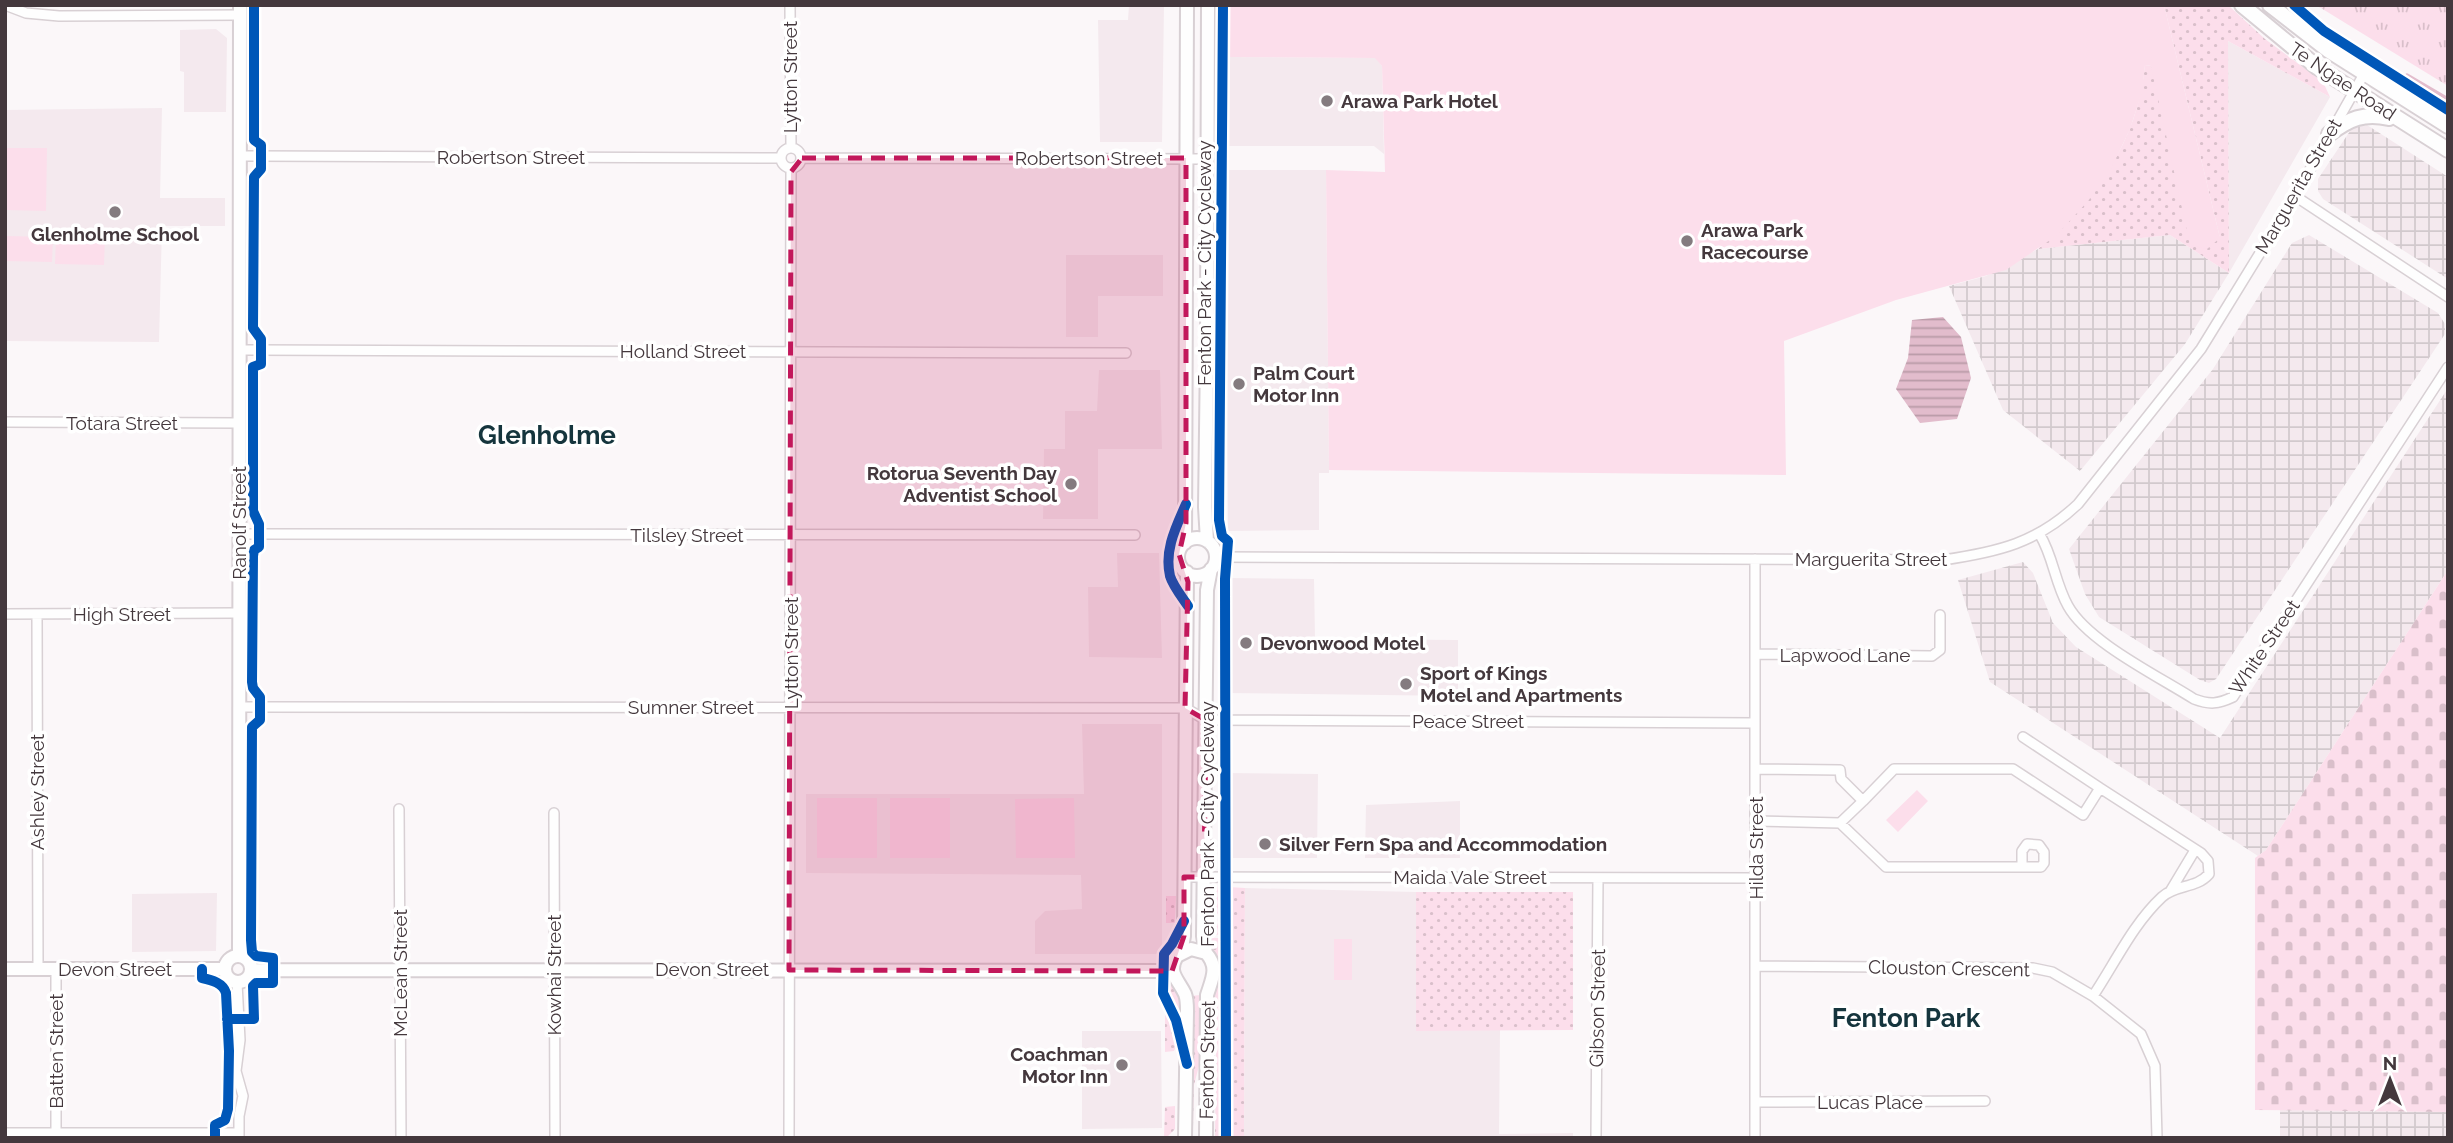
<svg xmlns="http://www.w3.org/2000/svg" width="2453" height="1143" font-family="Raleway,sans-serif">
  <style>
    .built { fill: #f4e9ee }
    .industrial { fill: url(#industrial-grid) }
    .grass { fill: url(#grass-dots) }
    .cemetery { fill: url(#cemetery-stones) }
    .park { fill: url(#park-tufts) }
    .pitch { fill: #fcdeeb }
    .water { fill: url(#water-rules) }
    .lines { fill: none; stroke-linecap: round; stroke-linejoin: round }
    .stream { stroke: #e2bccc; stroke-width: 3.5 }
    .street-casing { stroke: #d8d0d4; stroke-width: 12 }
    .secondary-casing { stroke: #d8d0d4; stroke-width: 16 }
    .primary-casing { stroke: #d8d0d4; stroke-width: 18 }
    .street { stroke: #fefefe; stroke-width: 9 }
    .secondary { stroke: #fefefe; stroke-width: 12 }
    .primary { stroke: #fefefe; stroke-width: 14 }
    .cycleway-casing { stroke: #fff; stroke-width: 15 }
    .cycleway { stroke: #0057b8; stroke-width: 10 }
    .marked { fill: #c2185b; fill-opacity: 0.2; stroke: #c2185b; stroke-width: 5; stroke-dasharray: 14 9; stroke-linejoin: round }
    .poi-dot { fill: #847b7f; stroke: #fff; stroke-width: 2.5 }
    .labels { text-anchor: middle; stroke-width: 7; stroke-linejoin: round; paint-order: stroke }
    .street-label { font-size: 19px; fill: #44383d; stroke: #fff }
    .poi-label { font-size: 19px; font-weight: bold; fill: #44383d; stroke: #fff; text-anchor: start }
    .district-label { font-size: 26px; font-weight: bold; fill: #15353d; stroke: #fff }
  </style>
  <defs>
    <pattern id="industrial-grid" width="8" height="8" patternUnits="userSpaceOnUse" patternTransform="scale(1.75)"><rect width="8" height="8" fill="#f4e9ee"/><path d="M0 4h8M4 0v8" fill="none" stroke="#d2c9cd"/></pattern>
    <pattern id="grass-dots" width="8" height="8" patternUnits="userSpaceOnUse" patternTransform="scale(1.75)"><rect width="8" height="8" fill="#fcdeeb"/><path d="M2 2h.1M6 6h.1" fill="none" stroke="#d9bfca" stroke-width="1.8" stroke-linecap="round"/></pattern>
    <pattern id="cemetery-stones" width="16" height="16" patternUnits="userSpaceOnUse" patternTransform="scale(1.75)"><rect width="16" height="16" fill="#fcdeeb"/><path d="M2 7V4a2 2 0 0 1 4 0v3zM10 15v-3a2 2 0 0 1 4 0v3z" fill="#d9bfca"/></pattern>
    <pattern id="park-tufts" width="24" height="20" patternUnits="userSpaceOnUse" patternTransform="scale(1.75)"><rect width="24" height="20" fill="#fcdeeb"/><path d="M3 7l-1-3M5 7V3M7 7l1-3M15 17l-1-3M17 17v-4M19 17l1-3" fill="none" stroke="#d9bfca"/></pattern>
    <pattern id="water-rules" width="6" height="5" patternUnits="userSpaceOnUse" patternTransform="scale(1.75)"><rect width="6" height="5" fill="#e2bccc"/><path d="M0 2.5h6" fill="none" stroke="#b99aa7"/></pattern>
  </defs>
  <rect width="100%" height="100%" fill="#fbf7f9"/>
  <path class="built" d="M1129 5H1164L1162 142H1100L1098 20H1128Z
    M216 29 227 38 226 112H184V72L180 71V30Z
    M2228 41 2330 97 2229 273 2228 87Z
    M1224 57 1376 58 1382 66 1384 154 1374 146H1225Z
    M162 108 160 198H225V226H162L159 342 5 341V110Z
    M1226 170H1326L1329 470V473H1319V530L1228 531Z
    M1066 255H1163V296H1098V337H1066Z
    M1099 370H1160L1162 449H1098V519H1043L1044 449H1065V411H1097Z
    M1117 553H1159L1162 658 1089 657 1088 587H1118Z
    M1228 578 1314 579 1315 639 1458 640V696L1227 693Z
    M1082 724H1162V954H1035V921L1045 911 1082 909 1081 875 806 873V794H1084Z
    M1226 773 1318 774 1317 858H1227Z
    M1460 801V858H1365L1366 805Z
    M1245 888 1416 892V1030H1500L1499 1134 1573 1133V1138H1244Z
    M217 893 216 951 132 952V894Z
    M1082 1031H1161L1162 1128 1082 1129Z"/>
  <path class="industrial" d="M2367 125 2448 177V279L2323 199 2318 191V179L2352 128Z
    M2170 235 2229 273 2185 344 2080 471 2003 410 1949 286 1986 276 2038 249Z
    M2309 235 2438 313 2445 324V334L2216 679 2209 683 2200 680 2099 617 2085 594 2069 549 2213 369 2292 243Z
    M2448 388V570L2266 850 2258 856 1990 682 1958 580 2023 562 2033 573 2053 623 2076 647 2220 738Z
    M2280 1110 2448 1112V1138H2280Z"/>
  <path class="grass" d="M2164 5H2228L2265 39 2323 82 2330 97 2228 41 2229 273 2170 235 2038 249C2095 197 2137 145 2145 65L2151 66 2220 238Z
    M1223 885V926L1209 894 1216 887Z
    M1228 887 1245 888 1244 1138H1228Z
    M1416 892H1573V1030L1416 1031Z
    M1166 896H1176L1175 923H1166Z
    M1207 901 1221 931V935L1207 934Z
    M1207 938H1222V963L1220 964Z
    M1221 978 1222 1026 1216 1032C1215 1005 1208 1006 1221 978Z
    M1166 982C1187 993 1182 1015 1182 1036 1177 1017 1165 1001 1166 982Z
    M1200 995V1062L1194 1085 1193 1127 1191 1126V996Z
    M1165 1001C1173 1017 1183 1034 1174 1051L1165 1052Z
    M1224 1032 1223 1138H1215L1216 1044 1221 1033Z
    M1175 1106V1129L1168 1136 1164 1138 1165 1107Z"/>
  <path class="cemetery" d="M2448 570V1112L2255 1110V858L2266 850Z"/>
  <path class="park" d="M2316 5H2448V86Z"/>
  <path class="pitch" d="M1225 5H2164L2220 238 2207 249 2190 245 2151 66 2145 65 2142 92 2130 129 2109 173 2088 201 2056 236 2006 270 1896 300 1784 341 1786 475 1329 470 1326 170 1385 172 1382 66 1375 58 1224 57Z
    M5 148H47L46 211 5 210Z
    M5 236 53 237 52 262 5 261Z
    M56 236 105 237 104 265 55 264Z
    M1917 790 1928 801 1898 832 1886 820Z
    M817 798H877V858H817Z
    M890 798H950V858H890Z
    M1074 798 1075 858H1016L1015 799Z
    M1334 939H1352V980H1334Z"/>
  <path class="water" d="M1943 317 1961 337 1971 378 1957 419 1920 423 1896 389 1908 358 1912 320Z"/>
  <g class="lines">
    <path class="stream" d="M2407 75 2448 99"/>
    <g class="street-casing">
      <path id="street" d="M5 5 26 13 59 16 241 15
        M790 5 791 148
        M781 158a10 10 0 1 1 20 0a10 10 0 1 1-20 0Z
        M240 156 781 158
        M802 158 1208 159
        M2295 196 2448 297
        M240 350 1126 353
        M5 422 240 423
        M239 534 1135 535
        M2040 535C2053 556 2055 583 2068 606 2088 642 2158 676 2194 699 2210 705 2218 704 2233 697L2448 367
        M1216 557 1943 560C1998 552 2037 543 2078 504L2201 349 2295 196 2364 74
        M1755 559V1138
        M5 614 239 613
        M37 614 38 969
        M1755 654 1932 656 1940 650V615
        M239 707 1185 708 1206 720 1755 723
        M2023 737 2100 788
        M1755 769 1840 770 1841 779 1863 801 1894 769H2013L2083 815 2100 788 2201 853 2208 861 2209 874C2196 889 2176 884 2162 897 2133 924 2115 963 2093 996
        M399 809 401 1138
        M554 813 555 1138
        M1756 821 1840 823 1886 867H2022V851L2027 844 2039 845 2044 852V863L2041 867H2022
        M1840 823 1863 801
        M1184 877 1756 878
        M2171 890 2195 850
        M1756 966 2033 968 2052 972 2093 996 2141 1034 2155 1066 2157 1138
        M56 970V1133
        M237 983 240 1040 236 1071 243 1096 239 1116V1136
        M1755 1102 1985 1101
        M5 1133H239
        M789 1138 791 168
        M1596 1138 1598 878"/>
    </g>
    <g class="secondary-casing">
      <path id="secondary" d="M1178 557a19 19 0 1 1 38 0a19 19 0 1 1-38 0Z
        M1207 541 1205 507 1207 353 1208 5
        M1185 543 1187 5
        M1181 953 1184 936 1187 572
        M1206 953 1203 936 1207 590 1211 569
        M225 969a13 13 0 1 1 26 0a13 13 0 1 1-26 0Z
        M239 956 240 5
        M5 969H224
        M251 970 1172 971
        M1185 1138 1187 1011C1187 1006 1187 999 1185 994 1178 979 1167 973 1177 956L1191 949 1206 953C1219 967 1212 979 1207 995L1206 1138"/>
    </g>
    <g class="primary-casing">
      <path id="primary" d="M2242 5 2317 67 2448 150
        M2270 5 2328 50 2448 126
        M2329 134C2349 119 2364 112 2389 118"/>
    </g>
    <use href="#street" class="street"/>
    <use href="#secondary" class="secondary"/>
    <use href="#primary" class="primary"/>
    <g class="cycleway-casing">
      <path id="cycleway" d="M1223 5 1219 520 1222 536 1228 541 1225 579 1226 1138
        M2294 5 2324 31 2448 110
        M1186 504C1176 527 1164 550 1170 576 1173 586 1182 597 1188 606
        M1184 921 1172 944 1164 954 1163 993 1176 1020 1187 1064
        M202 969V978C212 980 223 983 226 993L229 1051 228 1109 225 1120 215 1125V1138
        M227 1019H254L253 986 256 983H273V958L256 956 252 952 251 940 252 727 260 720V697L253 688 252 682 253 556 254 550 259 547V524L253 511V367L261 364V339L253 328 254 177 261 169V145L254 140V5"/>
    </g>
    <use href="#cycleway" class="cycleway"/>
  </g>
  <path class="marked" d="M802 158H1186V523L1179 554 1188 582 1185 708 1206 720 1204 877H1184V936L1172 971 789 970 791 172Z"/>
  <g class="poi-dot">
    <circle cx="1327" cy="101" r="7"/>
    <circle cx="115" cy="212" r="7"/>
    <circle cx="1687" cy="241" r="7"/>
    <circle cx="1239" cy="384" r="7"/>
    <circle cx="1071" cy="484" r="7"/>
    <circle cx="1246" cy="643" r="7"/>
    <circle cx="1406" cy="684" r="7"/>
    <circle cx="1265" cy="844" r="7"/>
    <circle cx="1122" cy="1065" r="7"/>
  </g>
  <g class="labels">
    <g class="street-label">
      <text transform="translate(790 77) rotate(-90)" y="7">Lytton Street</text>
      <text transform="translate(2343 81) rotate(34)" y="7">Te Ngae Road</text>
      <text x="511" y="164">Robertson Street</text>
      <text x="1089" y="165">Robertson Street</text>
      <text transform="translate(2298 186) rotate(-60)" y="7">Marguerita Street</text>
      <text transform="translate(1204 263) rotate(-90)" y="7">Fenton Park - City Cycleway</text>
      <text x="683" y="358">Holland Street</text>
      <text x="122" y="430">Totara Street</text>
      <text transform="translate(239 523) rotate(-90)" y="7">Ranolf Street</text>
      <text x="687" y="542">Tilsley Street</text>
      <text x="1871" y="566">Marguerita Street</text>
      <text x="122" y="621">High Street</text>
      <text transform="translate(2264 647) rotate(-56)" y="7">White Street</text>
      <text transform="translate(791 653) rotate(-90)" y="7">Lytton Street</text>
      <text x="1845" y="662">Lapwood Lane</text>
      <text x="691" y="714">Sumner Street</text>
      <text x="1468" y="728">Peace Street</text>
      <text transform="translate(37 792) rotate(-90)" y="7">Ashley Street</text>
      <text transform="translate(1207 824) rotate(-90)" y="7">Fenton Park - City Cycleway</text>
      <text transform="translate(1756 848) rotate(-90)" y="7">Hilda Street</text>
      <text x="1470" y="884">Maida Vale Street</text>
      <text transform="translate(1949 968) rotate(1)" y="7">Clouston Crescent</text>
      <text x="115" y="976">Devon Street</text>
      <text x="712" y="976">Devon Street</text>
      <text transform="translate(400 973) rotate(-90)" y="7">McLean Street</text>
      <text transform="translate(554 975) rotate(-90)" y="7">Kowhai Street</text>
      <text transform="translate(1597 1008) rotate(-89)" y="7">Gibson Street</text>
      <text transform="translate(56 1051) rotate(-90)" y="7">Batten Street</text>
      <text transform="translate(1207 1060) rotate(-89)" y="7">Fenton Street</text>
      <text x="1870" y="1109">Lucas Place</text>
    </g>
    <g class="poi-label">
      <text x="1341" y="108">Arawa Park Hotel</text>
      <text x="1701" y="237">Arawa Park<tspan x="1701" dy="22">Racecourse</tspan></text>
      <text x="115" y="241" text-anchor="middle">Glenholme School</text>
      <text x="1253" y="380">Palm Court<tspan x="1253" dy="22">Motor Inn</tspan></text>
      <text x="1057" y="480" text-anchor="end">Rotorua Seventh Day<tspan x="1057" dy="22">Adventist School</tspan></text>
      <text x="1260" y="650">Devonwood Motel</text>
      <text x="1420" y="680">Sport of Kings<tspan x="1420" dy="22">Motel and Apartments</tspan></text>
      <text x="1279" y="851">Silver Fern Spa and Accommodation</text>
      <text x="1108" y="1061" text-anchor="end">Coachman<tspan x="1108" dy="22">Motor Inn</tspan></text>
    </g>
    <g class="district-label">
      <text x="547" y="444">Glenholme</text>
      <text x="1906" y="1027">Fenton Park</text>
    </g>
  </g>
  <rect width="2453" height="1143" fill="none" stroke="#44383d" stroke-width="14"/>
  <g transform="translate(2390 1080)" stroke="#ffffff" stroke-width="5" paint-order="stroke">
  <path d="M0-5L12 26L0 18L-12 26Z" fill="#44383d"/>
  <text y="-10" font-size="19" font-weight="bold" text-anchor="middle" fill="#44383d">N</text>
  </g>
</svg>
